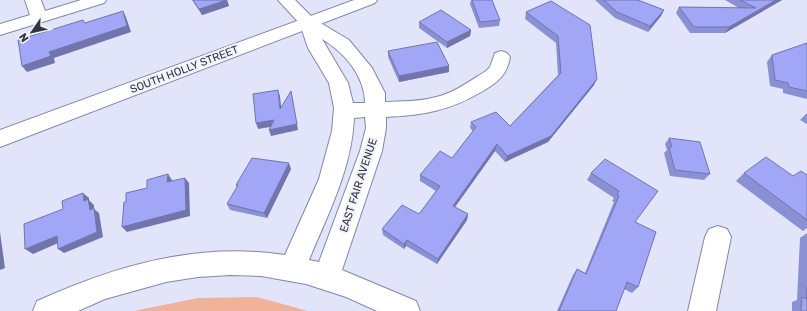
<svg xmlns="http://www.w3.org/2000/svg" width="807" height="311" font-family="Rubik,sans-serif">
  <style>
    .green { fill: #f0b298 }
    .lines { fill: none; stroke-linecap: round; stroke-linejoin: round }
    .minor-casing { stroke: #8386a7; stroke-width: 2 }
    .secondary-casing { stroke: #8386a7; stroke-width: 2 }
    .minor { fill: #fff; fill-rule: evenodd }
    .secondary { fill: #fff; fill-rule: evenodd }
    .wall { fill: #8a90d4 }
    .shaded-wall { fill: #7175ac }
    .building { fill: #a1a7f6; stroke: #7175ac }
    .labels { text-anchor: middle; stroke-width: 4; stroke-linejoin: round; paint-order: stroke }
    .street-label { font-size: 11px; fill: #333543; stroke: #f2f3fa }
  </style>
  <rect width="100%" height="100%" fill="#e2e5fa"/>
  <path class="green" d="M257 297 308 311H134L198 298Z"/>
  <g class="lines">
    <g class="minor-casing">
      <path id="minor" d="M25 0H41L45 11 81 0H106L104 3 0 35V24L30 15Z
        M278 0H295L314 19 349 40 372 68 385 93V102C402 101 419 102 436 97 454 93 470 81 486 71L490 67 495 53 501 51 507 53 510 57C507 75 498 82 483 91 449 111 424 115 386 117V128L382 151 342 270 416 301 420 311H377L346 297 306 284 261 276 230 275 198 277 166 282 105 299 78 311H33L37 301C117 265 197 242 285 255L319 179 332 131 334 108 329 83 308 48 300 24ZM322 39C344 52 365 76 365 103H353L348 83ZM365 117 366 128 360 151 319 262 309 260C328 214 352 168 354 118Z
        M718 226 727 229 731 237 716 311H688L705 237 709 229Z"/>
    </g>
    <g class="secondary-casing">
      <path id="secondary" d="M354 0H377L375 3 0 147V130Z"/>
    </g>
    <use href="#minor" class="minor"/>
    <use href="#secondary" class="secondary"/>
  </g>
  <path class="wall" d="M192 0H227L229 6 202 15Z
    M471 0H492L500 20 499 26 479 28 470 4Z
    M595 0H638L664 10 661 16 648 32 615 18Z
    M725 0H782L725 33H690L676 13 679 7 739 8Z
    M551 1 594 85 548 142 505 162 495 151 455 207 468 214 467 220 437 264 406 246 404 249 383 235 382 229 419 214 436 191 420 181V175L452 158 473 131 470 128 471 122 510 126 558 75 556 43 525 19 526 12Z
    M419 22 471 30 470 36 447 48 419 28Z
    M807 43V99L783 93V89L770 86 767 62 772 55Z
    M388 51 449 66V72L399 82 388 57Z
    M807 113V124L800 120Z
    M669 138 710 174 704 180 670 176 664 153 667 150 665 144Z
    M605 159 635 222 638 287 632 293 624 289 616 311H557L573 275 577 269 585 273 614 202 612 201 614 198 587 180 591 173Z
    M291 169 267 218 230 210 227 204 237 187 236 185Z
    M744 173 793 176 807 175V228L803 231 736 181Z
    M807 233V311H792V302L797 300 800 238Z"/>
  <path class="shaded-wall" d="M227 0 229 6 202 15 199 9Z
    M776 0H782L725 33 729 27Z
    M664 10 661 16 648 32 650 26Z
    M123 11 126 17 131 32 54 58 55 63 27 72 22 66Z
    M471 30 470 36 447 48V42Z
    M449 66V72L399 82V76Z
    M597 79 594 85 548 142 505 162 507 156Z
    M278 90 280 96 282 115 280 109Z
    M291 91 298 130 271 136 269 130Z
    M274 120 276 126 258 129 256 123Z
    M497 144 495 151 452 211 453 206Z
    M289 163 291 169 267 218 264 213Z
    M168 174 172 180 171 188 167 182Z
    M185 178 189 183 190 216 127 232 122 227Z
    M83 193 89 198V200L94 205V209L99 213 103 237 64 253 58 249 90 210 84 201Z
    M468 214 467 220 437 264 438 259Z
    M0 232 5 268 0 270Z
    M57 236 63 241 33 254 25 249Z
    M407 240 406 246 404 249V244Z"/>
  <path class="building" d="M193 0H227L199 9Z
    M472 0H492L500 20 480 22Z
    M604 0H638L664 10 650 26 617 12Z
    M740 0H776L729 27H694L679 7 756 8Z
    M551 1 590 25 597 79 551 136 507 156 497 144 453 206 468 214 438 259 407 240 404 244 382 229 402 205 419 214 440 186 420 175 440 151 452 158 476 127 471 122 496 112 510 126 561 73 558 36 526 12Z
    M441 10 471 30 447 42 419 22Z
    M123 11 127 26 49 52 51 56 22 66 18 40 83 20 85 23Z
    M437 42 449 66 399 76 388 51Z
    M807 43V91L789 87 788 83 775 80 772 55Z
    M278 90 280 109 291 91 297 124 269 130 274 120 256 123 253 94Z
    M669 138 700 142 710 174 675 170 669 147H672Z
    M766 157 793 176 801 171 807 175V220L744 173Z
    M252 158 289 163 264 213 227 204 238 185H236Z
    M605 159 658 191 635 222 656 232 638 287 627 282 616 311H559L577 269 586 274 619 196 617 194 619 191 591 173Z
    M168 174 167 182 185 178 186 210 122 227 124 202H126V193L147 188V180Z
    M83 193 84 201 88 199 90 210 94 208 97 232 58 249 57 236 25 249 24 224 63 209 62 201Z
    M807 287V311H801L802 297 807 299Z"/>
  <g class="labels">
    <g class="street-label">
      <text transform="translate(184 69) rotate(-21)" y="4">SOUTH HOLLY STREET</text>
      <text transform="translate(358 185) rotate(-72)" y="4">EAST FAIR AVENUE</text>
    </g>
  </g>
  <g transform="translate(32 32) rotate(236)" stroke="#f2f3fa" stroke-width="3" paint-order="stroke">
  <path d="M0-3L7 15L0 10L-7 15Z" fill="#333543"/>
  <text y="-6" font-size="11" font-weight="bold" text-anchor="middle" fill="#333543">N</text>
  </g>
</svg>
